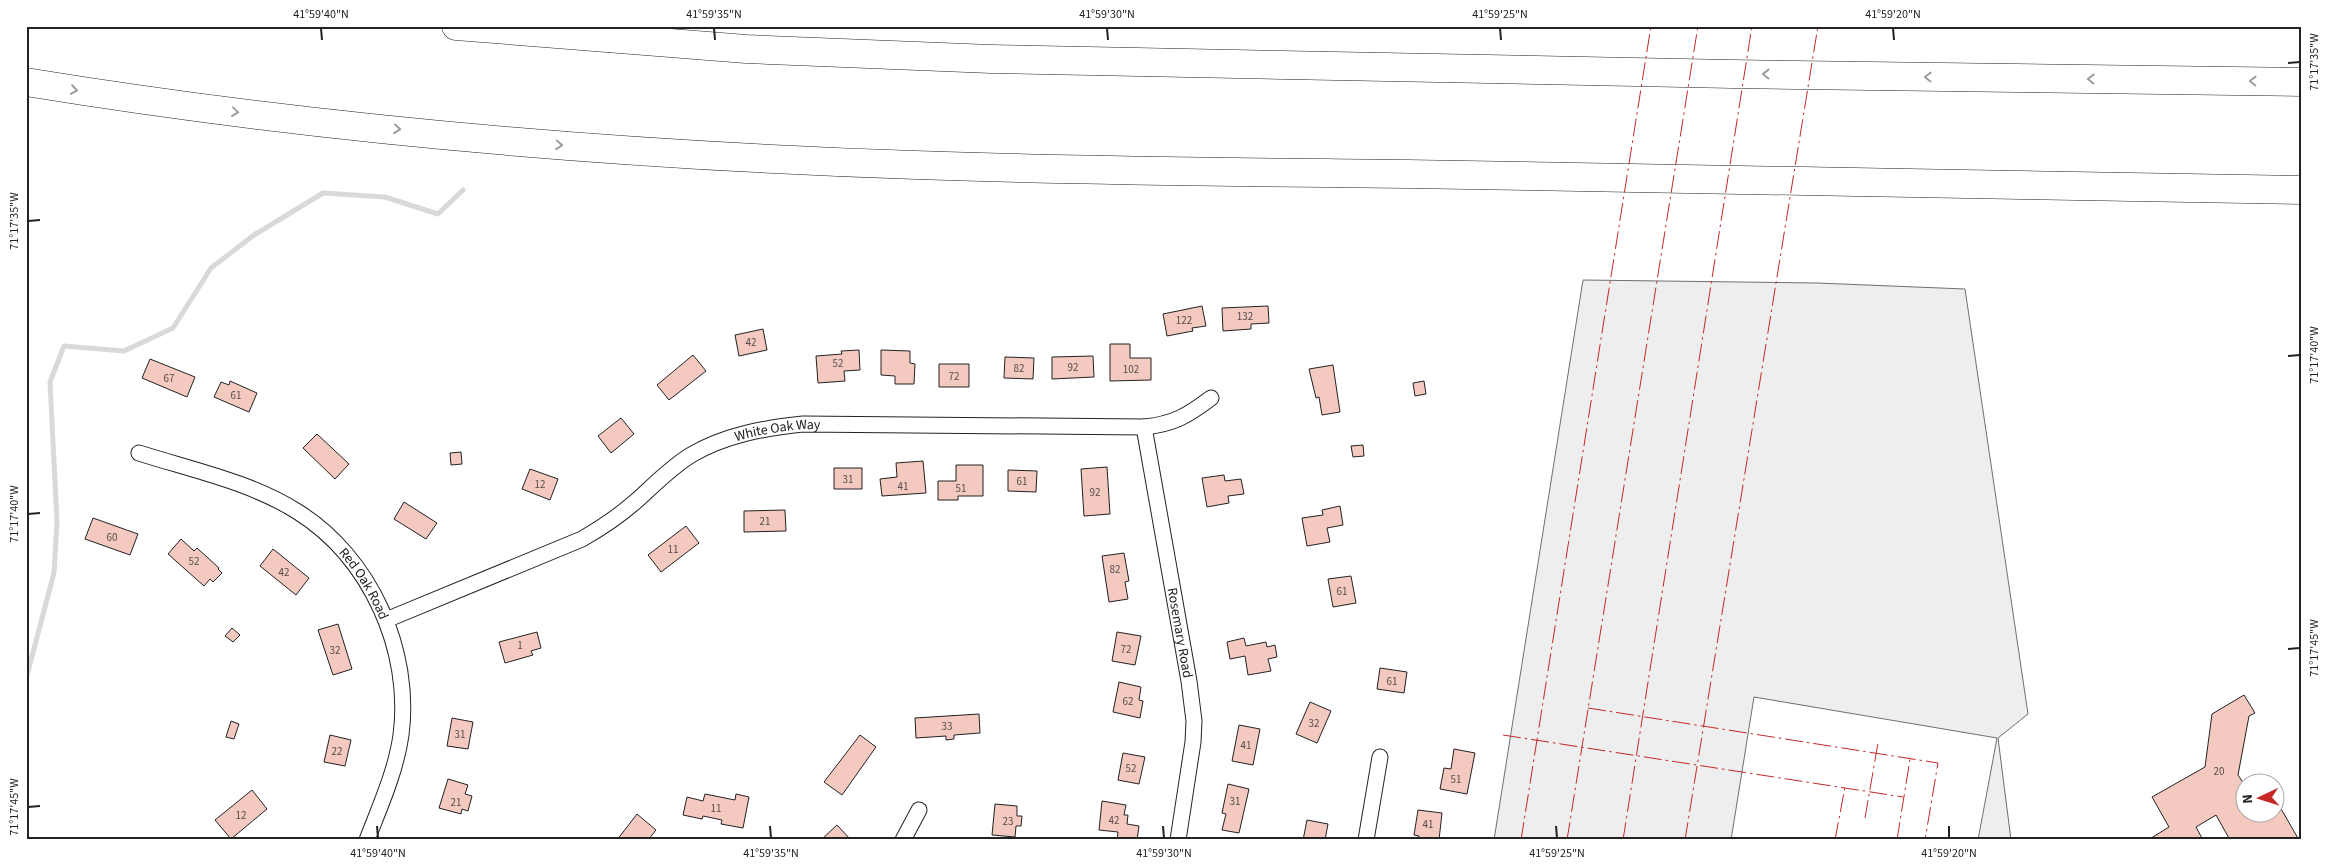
<svg xmlns="http://www.w3.org/2000/svg" width="2328" height="866" font-family="'Source Sans 3',sans-serif">
  <style>
    .green { fill: #eee; stroke: #6f6f6f }
    .lines { fill: none; stroke-linecap: round; stroke-linejoin: round }
    .stream { stroke: #d9d9d9; stroke-width: 5 }
    .building { fill: #f3c9c0; stroke: #222 }
    .street-casing { stroke: #222; stroke-width: 17 }
    .highway-casing { stroke: #222; stroke-width: 29 }
    .street { stroke: #fff; stroke-width: 15 }
    .highway { stroke: #fff; stroke-width: 28 }
    .power { stroke: #c62828; stroke-width: 1; stroke-dasharray: 18 4 2.5 4; stroke-linecap: butt }
    .oneway { stroke: #9c9c9c }
    .ticks { fill: none; stroke: #222; stroke-width: 2 }
    .labels { text-anchor: middle; stroke-width: 4; stroke-linejoin: round; paint-order: stroke }
    .number-label { font-size: 11px; fill: #564c4a }
    .street-label { font-size: 14px; fill: #222; stroke: #fff }
    .neatline { fill: none; stroke: #222; stroke-width: 2 }
    .ticks-label { font-size: 12px; text-anchor: middle; fill: #222 }
  </style>
  <rect width="100%" height="100%" fill="#fff"/>
  <path class="green" d="M1583 280 1817 283 1965 289 2028 714 1998 738 2011 840H1978L1997 738 1754 697 1731 840H1494Z"/>
  <g class="lines">
    <path class="stream" d="M26 679 54 573 57 522 50 382 64 346 124 351 173 328 211 268 254 235 323 193 385 197 438 214 463 190"/>
  </g>
  <path class="building" d="M1202 306 1206 326 1192 328 1193 331 1167 336 1163 314Z
    M1268 306 1269 323 1251 324V329L1223 331 1222 308Z
    M763 329 767 350 739 356 735 335Z
    M1110 344H1130V358H1151V380L1110 381Z
    M859 350 860 370 844 371 845 381 818 383 816 356 842 354 841 351Z
    M881 350 910 351V363L915 364 914 384H895V376L881 375Z
    M693 355 706 371 669 400 657 385Z
    M1093 356 1094 377 1052 379V357Z
    M1005 357 1034 358 1033 379 1004 378Z
    M150 359 195 377 187 397 142 378Z
    M939 364H969V387H939Z
    M1333 365 1340 412 1322 415 1319 397 1316 398 1309 369Z
    M230 381 257 393 249 412 214 397 221 382 229 385Z
    M1424 381 1426 394 1415 396 1413 383Z
    M621 418 634 434 611 453 598 436Z
    M317 434 349 464 335 479 303 448Z
    M1363 445 1364 456 1353 457 1351 446Z
    M461 452 462 464 451 465 450 453Z
    M923 461 926 493 882 496 880 479 897 477 896 463Z
    M956 465H983V496H958V500H938V481H956Z
    M1107 467 1110 514 1084 516 1081 469Z
    M834 468H862V489H834Z
    M530 469 558 479 550 500 522 489Z
    M1008 470 1037 471 1036 492 1008 491Z
    M1224 475 1225 481 1241 479 1244 494 1228 496 1229 503 1207 507 1202 478Z
    M404 502 437 523 426 539 394 519Z
    M1340 506 1343 525 1327 528 1330 542 1307 546 1302 518 1323 515 1322 510Z
    M785 510 786 531 744 532V511Z
    M93 518 138 534 130 555 85 539Z
    M686 526 699 543 661 572 648 555Z
    M181 539 194 551 197 548 219 568 218 569 222 573 213 582 210 579 204 586 168 554Z
    M273 549 309 578 296 595 260 566Z
    M1124 553 1129 581 1125 582 1128 599 1109 602 1102 556Z
    M1351 576 1356 603 1333 607 1328 579Z
    M338 624 352 669 333 675 318 630Z
    M232 628 240 635 233 642 225 636Z
    M537 632 541 648 531 651 533 655 505 663 499 642Z
    M1117 632 1141 636 1135 665 1112 661Z
    M1244 638 1246 646 1266 642 1267 647 1275 645 1277 657 1268 659 1271 671 1248 675 1245 656 1230 659 1227 642Z
    M1380 668 1407 672 1404 693 1377 689Z
    M1119 682 1141 687 1139 700 1143 701 1140 718 1113 712Z
    M2244 695 2255 713 2249 716 2238 775 2246 787V814H2261L2263 817 2270 814H2276V810L2280 807 2299 840H2230L2216 815 2196 827 2203 840H2148L2169 827 2152 797 2205 767 2212 714Z
    M1310 702 1331 711 1317 743 1296 734Z
    M979 714 980 733 954 735V739L946 740V736L916 738 915 718Z
    M452 718 473 722 468 749 447 746Z
    M231 721 239 724 234 739 226 737Z
    M1239 725 1260 729 1253 765 1232 761Z
    M330 735 351 740 345 766 324 762Z
    M860 735 876 747 842 795 824 782Z
    M1454 749 1475 753 1467 794 1440 789 1444 768 1451 769Z
    M1123 753 1145 757 1139 784 1118 780Z
    M448 779 468 785 465 794 472 796 468 811 462 809 461 814 439 808Z
    M1228 784 1249 789 1239 833 1222 830 1226 814 1222 813Z
    M252 790 267 809 231 839 215 820Z
    M705 794 735 800 736 794 749 797 743 828 721 824 722 820 703 816 702 819 683 815 687 797 703 801Z
    M1102 801 1126 805 1124 815H1128L1127 824 1139 826 1137 840H1117L1118 832 1099 830Z
    M995 804 1017 806V816H1022L1021 826H1016L1015 837 992 835Z
    M1418 810 1442 813 1439 840H1418L1419 836 1414 835Z
    M637 814 656 830 648 840H617Z
    M1307 820 1328 824 1325 840H1303Z
    M837 825 851 840H821Z"/>
  <g class="lines">
    <g class="street-casing">
      <g id="street">
        <path id="s1" d="M1144 427 1189 681 1194 721 1193 742 1178 840"/>
        <path id="s2" d="M139 453C192 470 251 482 298 512 371 558 412 651 401 735 396 771 380 806 367 840"/>
        <path id="s3" d="M386 620 582 539C601 528 619 516 635 502 653 486 670 468 691 455 725 435 764 428 803 424L1144 427C1174 424 1187 416 1211 398"/>
        <path d="M903 840 919 810"/>
        <path d="M1366 840 1380 757"/>
      </g>
    </g>
    <g class="highway-casing">
      <path id="highway" d="M456 26 746 49 991 59 1732 74 2302 82
        M26 82C320 130 618 155 916 165 1080 171 1244 172 1408 174 1706 179 2004 185 2302 190"/>
    </g>
    <use href="#street" class="street"/>
    <use href="#highway" class="highway"/>
    <path class="power" d="M1588 708 1938 763 1925 840
      M1503 735 1903 797
      M1865 818 1878 743
      M1521 840 1651 26
      M1567 840 1698 26
      M1623 840 1752 26
      M1685 840 1818 26
      M1835 840 1845 787
      M1897 840 1910 759"/>
  </g>
  <defs><path id="oneway-chevron" d="M-2-3.5L2.5 0L-2 3.5" fill="none" stroke-width="1.6" stroke-linecap="round" stroke-linejoin="round" transform="scale(1.25)"/></defs>
  <g class="oneway">
    <use href="#oneway-chevron" transform="translate(1766 74) rotate(-179)"/>
    <use href="#oneway-chevron" transform="translate(1928 77) rotate(-179)"/>
    <use href="#oneway-chevron" transform="translate(2091 79) rotate(-179)"/>
    <use href="#oneway-chevron" transform="translate(2253 81) rotate(-179)"/>
    <use href="#oneway-chevron" transform="translate(74 90) rotate(8)"/>
    <use href="#oneway-chevron" transform="translate(235 112) rotate(7)"/>
    <use href="#oneway-chevron" transform="translate(397 129) rotate(6)"/>
    <use href="#oneway-chevron" transform="translate(559 145) rotate(4)"/>
  </g>
  <path class="ticks" d="M321 28 322 40M714 28 715 40M1107 28 1108 40M1500 28 1501 40M1893 28 1894 40M2288 63 2300 62M28 221 40 220M2288 356 2300 355M28 514 40 513M2288 649 2300 648M28 807 40 806M377 826 378 838M770 826 771 838M1163 826 1164 838M1556 826 1557 838M1949 826V838"/>
  <g class="labels">
    <g class="number-label">
      <text x="1245" y="320">132</text>
      <text x="1184" y="324">122</text>
      <text x="751" y="346">42</text>
      <text x="838" y="367">52</text>
      <text x="1073" y="371">92</text>
      <text x="1019" y="372">82</text>
      <text x="1131" y="373">102</text>
      <text x="954" y="380">72</text>
      <text x="169" y="382">67</text>
      <text x="236" y="399">61</text>
      <text x="848" y="483">31</text>
      <text x="1022" y="485">61</text>
      <text x="540" y="488">12</text>
      <text x="903" y="490">41</text>
      <text x="961" y="492">51</text>
      <text x="1095" y="496">92</text>
      <text x="765" y="525">21</text>
      <text x="112" y="541">60</text>
      <text x="673" y="553">11</text>
      <text x="194" y="565">52</text>
      <text x="1115" y="573">82</text>
      <text x="284" y="576">42</text>
      <text x="1342" y="595">61</text>
      <text x="520" y="649">1</text>
      <text x="1126" y="653">72</text>
      <text x="335" y="654">32</text>
      <text x="1392" y="685">61</text>
      <text x="1128" y="705">62</text>
      <text x="1314" y="727">32</text>
      <text x="947" y="730">33</text>
      <text x="460" y="738">31</text>
      <text x="1246" y="749">41</text>
      <text x="337" y="755">22</text>
      <text x="1131" y="772">52</text>
      <text x="2219" y="775">20</text>
      <text x="1456" y="783">51</text>
      <text x="1235" y="805">31</text>
      <text x="456" y="806">21</text>
      <text x="716" y="812">11</text>
      <text x="241" y="819">12</text>
      <text x="1114" y="824">42</text>
      <text x="1008" y="825">23</text>
      <text x="1428" y="828">41</text>
    </g>
    <g class="street-label">
      <text dy="5" stroke="none"><textPath href="#s3" startOffset="441">White Oak Way</textPath></text>
      <text dy="5" stroke="none"><textPath href="#s2" startOffset="269">Red Oak Road</textPath></text>
      <text dy="5" stroke="none"><textPath href="#s1" startOffset="209">Rosemary Road</textPath></text>
    </g>
  </g>
  <rect width="2328" height="866" fill="none" stroke="#ffffff" stroke-width="55"/>
  <g transform="translate(2260 798) rotate(266)"><circle r="24" fill="#ffffff" stroke="#a7a7a7"/>
  <path d="M0-4L9 19L0 12L-9 19Z" fill="#c62828"/>
  <text y="-8" font-size="14" font-weight="bold" text-anchor="middle" fill="#222222">N</text>
  </g>
  <rect x="28" y="28" width="2272" height="810" class="neatline"/>
  <g class="ticks-label">
    <text x="321" y="18">41°59'40"N</text>
    <text x="714" y="18">41°59'35"N</text>
    <text x="1107" y="18">41°59'30"N</text>
    <text x="1500" y="18">41°59'25"N</text>
    <text x="1893" y="18">41°59'20"N</text>
    <text transform="translate(2314 62) rotate(-90)" y="4">71°17'35"W</text>
    <text transform="translate(14 221) rotate(-90)" y="4">71°17'35"W</text>
    <text transform="translate(2314 355) rotate(-90)" y="4">71°17'40"W</text>
    <text transform="translate(14 514) rotate(-90)" y="4">71°17'40"W</text>
    <text transform="translate(2314 648) rotate(-90)" y="4">71°17'45"W</text>
    <text transform="translate(14 807) rotate(-90)" y="4">71°17'45"W</text>
    <text x="378" y="857">41°59'40"N</text>
    <text x="771" y="857">41°59'35"N</text>
    <text x="1164" y="857">41°59'30"N</text>
    <text x="1557" y="857">41°59'25"N</text>
    <text x="1949" y="857">41°59'20"N</text>
  </g>
</svg>
